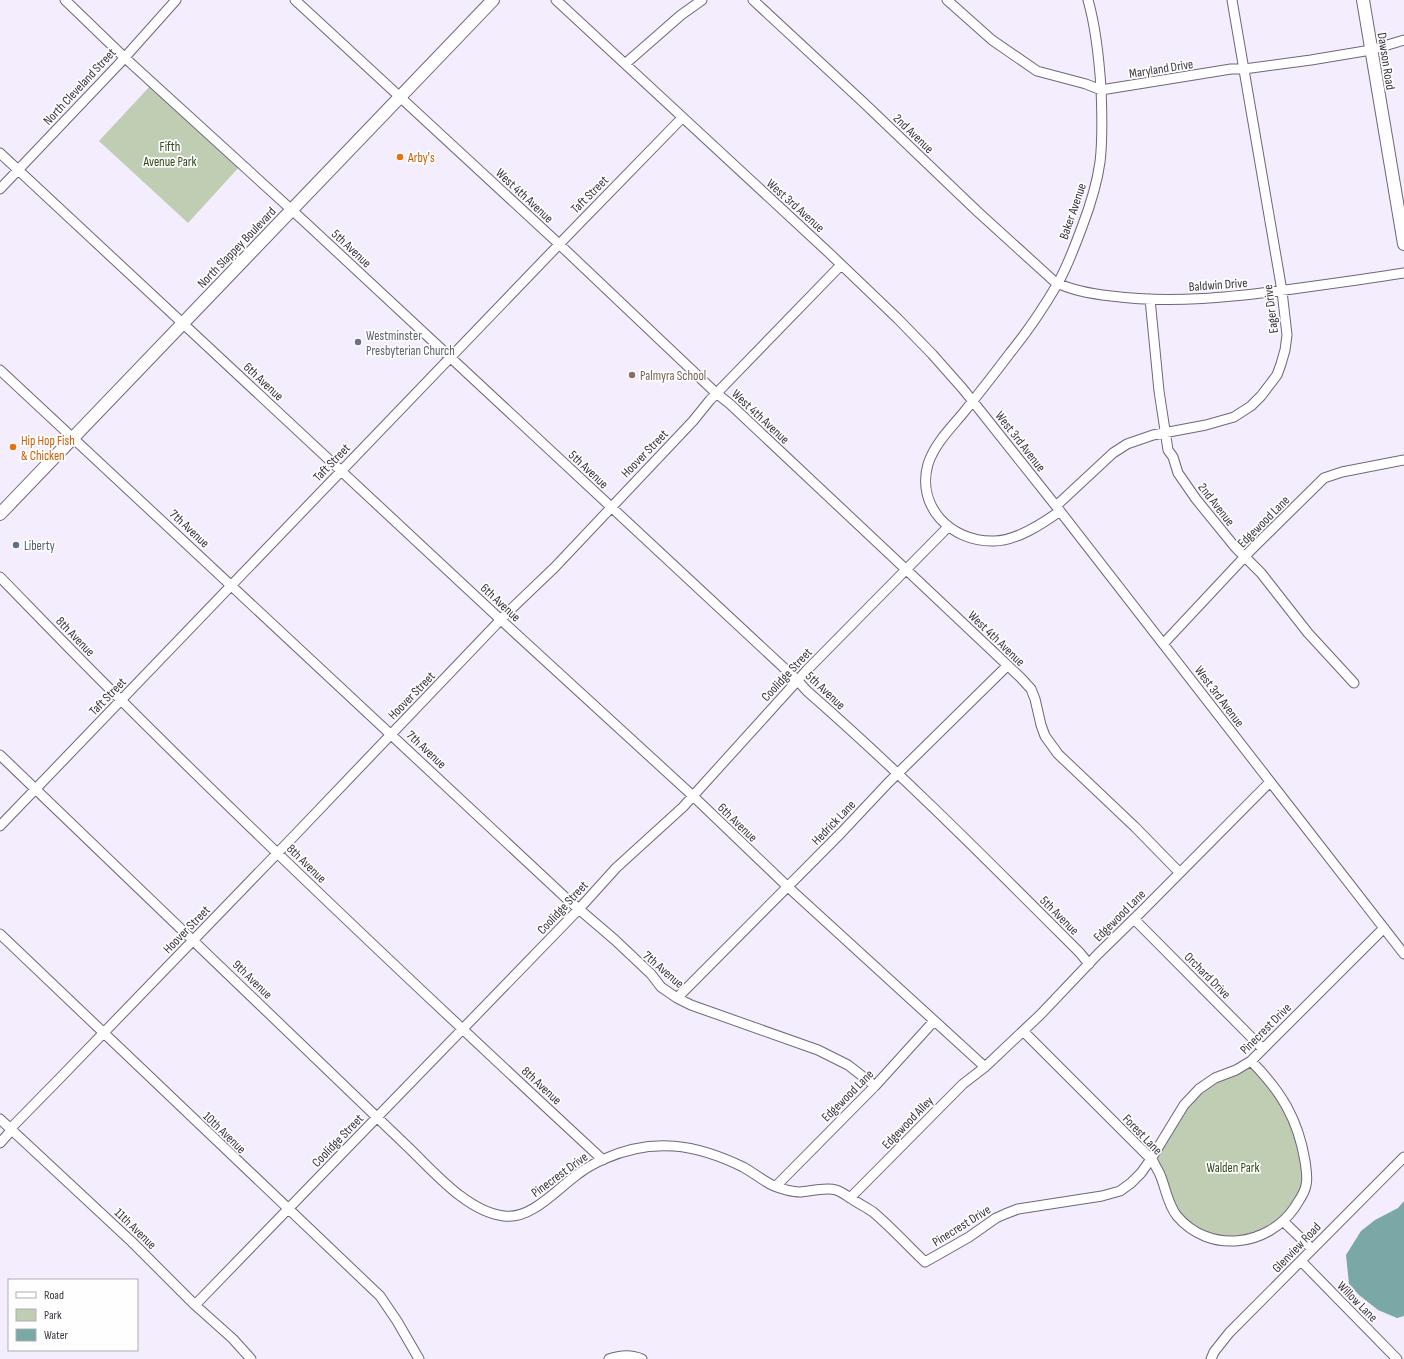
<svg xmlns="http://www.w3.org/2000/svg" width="1404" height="1359" font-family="'Sofia Sans Condensed',sans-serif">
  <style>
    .green { fill: #bfcdb3 }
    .water { fill: #79a8a7 }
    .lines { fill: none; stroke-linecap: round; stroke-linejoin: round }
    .minor-casing { stroke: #70657d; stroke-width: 11 }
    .major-casing { stroke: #70657d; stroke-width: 14 }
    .minor { stroke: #fff; stroke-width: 9 }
    .major { stroke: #fff; stroke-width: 12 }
    .food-dot { fill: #e8710a; stroke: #fefefe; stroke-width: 1.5 }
    .worship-dot { fill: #6b7280; stroke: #fefefe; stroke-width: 1.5 }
    .education-dot { fill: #8d6e63; stroke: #fefefe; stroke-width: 1.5 }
    .service-dot { fill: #5c6f8a; stroke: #fefefe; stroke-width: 1.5 }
    .labels { text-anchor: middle; stroke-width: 3.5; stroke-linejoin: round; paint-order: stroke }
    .street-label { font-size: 13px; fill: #39343f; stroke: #fefefe }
    .park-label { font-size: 13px; fill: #314816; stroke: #fefefe }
    .food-label { font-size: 13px; fill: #c56008; stroke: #fefefe; text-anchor: start }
    .worship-label { font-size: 13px; fill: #5b616d; stroke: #fefefe; text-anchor: start }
    .education-label { font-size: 13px; fill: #785e54; stroke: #fefefe; text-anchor: start }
    .service-label { font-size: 13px; fill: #4e5e75; stroke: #fefefe; text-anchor: start }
  </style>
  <rect width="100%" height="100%" fill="#f4edfd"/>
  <path class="green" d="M152 84 241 165 188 223 99 141Z
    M1251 1062 1286 1106 1306 1172 1301 1197 1268 1231 1216 1240 1178 1217 1153 1161 1191 1097Z"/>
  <path class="water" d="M1404 1201V1316L1397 1318 1378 1310 1359 1295 1349 1284 1346 1255 1361 1231 1375 1220 1398 1208Z"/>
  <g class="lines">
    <g class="minor-casing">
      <path id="minor" d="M65 0 124 57 306 223 797 680 807 691C902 774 991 864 1080 953L1089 964
        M295 0 559 244 716 393 730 404 914 577 1021 678 1031 689 1035 699 1041 725 1045 736 1058 754 1135 827 1179 872
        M556 0 828 252 898 319 932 354 963 389 1056 506 1404 954
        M753 0 864 103 978 212 1055 282C1073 291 1092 294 1111 296 1172 304 1232 297 1293 289 1330 284 1367 279 1404 273
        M947 0 992 40 1037 71 1086 84 1101 90 1231 69H1244L1311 60 1371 50 1404 40
        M625 64 681 15 702 0
        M0 153 501 620 693 796 788 887 985 1067
        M0 189 118 65 176 0
        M1150 299 1159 391 1168 450 1173 457 1178 473 1196 499 1235 547 1261 573 1308 633 1354 683
        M0 370 566 898 615 940 651 974 661 987 677 998 691 1005 818 1050 848 1065 875 1086
        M1056 506 1113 453 1127 444 1153 435 1206 425 1234 417 1251 406 1261 396 1277 375 1281 364 1285 350 1287 335 1282 291 1232 0
        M1060 511C1042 524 1015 542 992 541 951 541 916 507 928 464 935 443 951 428 964 412 980 392 995 373 1010 353 1028 331 1044 307 1058 283 1068 265 1075 246 1082 227 1090 206 1097 184 1100 162 1103 138 1102 112 1101 88 1099 58 1096 28 1088 0
        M0 577C40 618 80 660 121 700 278 857 440 1009 603 1160
        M1164 643 1252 549 1324 478 1342 472 1404 460
        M0 755 410 1149C435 1173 468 1212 504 1216 531 1220 557 1189 578 1174 586 1168 595 1163 604 1159 653 1137 696 1144 743 1167 754 1173 763 1181 774 1186 781 1189 793 1192 800 1192 811 1191 826 1187 836 1190 842 1192 847 1196 852 1199 859 1204 866 1207 873 1212 891 1227 908 1246 925 1262L969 1237 996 1218 1005 1214 1018 1209 1102 1196 1120 1191 1131 1183 1141 1173 1151 1159 1184 1105 1199 1089 1215 1078 1236 1070 1251 1061 1384 928
        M0 826 570 233 682 118
        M1134 919 1263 1049
        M0 934 380 1296 397 1321 419 1359
        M677 998 841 833 888 783 1007 666
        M1023 1031 1153 1161C1155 1166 1159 1171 1161 1177 1166 1190 1168 1205 1177 1216 1209 1254 1268 1247 1295 1207 1299 1200 1305 1193 1306 1185 1308 1178 1306 1169 1305 1161 1298 1119 1281 1091 1251 1061
        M0 1119 132 1242 195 1305 233 1339 251 1359
        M0 1143 9 1133 10 1129 60 1078 293 837 508 612 555 567 693 421 710 400 841 265
        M776 1186 875 1086 934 1021
        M850 1198 963 1084 985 1067 1040 1015 1098 954 1142 911 1270 782
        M1283 1221 1312 1249
        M1301 1261 1397 1359
        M195 1305 579 909 616 868 683 807 807 670 948 527
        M609 1359C620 1355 631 1354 642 1359
        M1211 1359 1214 1352 1229 1333 1404 1157"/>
    </g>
    <g class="major-casing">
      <path id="major" d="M1363 0 1404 244
        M0 514 493 0"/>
    </g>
    <use href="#minor" class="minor"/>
    <use href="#major" class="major"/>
  </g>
  <g class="food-dot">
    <circle cx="400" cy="157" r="4"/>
    <circle cx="13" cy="447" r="4"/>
  </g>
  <circle class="worship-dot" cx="358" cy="342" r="4"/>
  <circle class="education-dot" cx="632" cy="375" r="4"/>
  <circle class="service-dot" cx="16" cy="545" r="4"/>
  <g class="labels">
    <g class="street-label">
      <text transform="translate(1387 61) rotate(81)" y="5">Dawson Road</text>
      <text transform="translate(1161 68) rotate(-9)" y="5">Maryland Drive</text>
      <text transform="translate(79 86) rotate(-47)" y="5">North Cleveland Street</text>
      <text transform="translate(914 133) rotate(44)" y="5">2nd Avenue</text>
      <text transform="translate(589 194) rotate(-45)" y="5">Taft Street</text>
      <text transform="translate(525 195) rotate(43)" y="5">West 4th Avenue</text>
      <text transform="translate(796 205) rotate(42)" y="5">West 3rd Avenue</text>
      <text transform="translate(1072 211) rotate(-71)" y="5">Baker Avenue</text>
      <text transform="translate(236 247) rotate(-46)" y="5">North Slappey Boulevard</text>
      <text transform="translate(352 248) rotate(43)" y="5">5th Avenue</text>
      <text transform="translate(1218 284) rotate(-4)" y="5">Baldwin Drive</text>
      <text transform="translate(1270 309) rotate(-97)" y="5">Eager Drive</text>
      <text transform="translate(264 381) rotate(43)" y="5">6th Avenue</text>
      <text transform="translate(761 416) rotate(43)" y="5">West 4th Avenue</text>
      <text transform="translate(1021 441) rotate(52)" y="5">West 3rd Avenue</text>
      <text transform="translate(644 453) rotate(-46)" y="5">Hoover Street</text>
      <text transform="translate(331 462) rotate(-46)" y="5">Taft Street</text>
      <text transform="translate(589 469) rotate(43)" y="5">5th Avenue</text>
      <text transform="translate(1217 504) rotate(52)" y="5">2nd Avenue</text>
      <text transform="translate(1263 521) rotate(-45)" y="5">Edgewood Lane</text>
      <text transform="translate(190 528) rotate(43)" y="5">7th Avenue</text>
      <text transform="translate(501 602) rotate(43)" y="5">6th Avenue</text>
      <text transform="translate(76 636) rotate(46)" y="5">8th Avenue</text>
      <text transform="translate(997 638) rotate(44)" y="5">West 4th Avenue</text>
      <text transform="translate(786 674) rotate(-47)" y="5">Coolidge Street</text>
      <text transform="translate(826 690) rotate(43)" y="5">5th Avenue</text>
      <text transform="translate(411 695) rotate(-46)" y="5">Hoover Street</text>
      <text transform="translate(107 696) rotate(-46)" y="5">Taft Street</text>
      <text transform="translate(1220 696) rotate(53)" y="5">West 3rd Avenue</text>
      <text transform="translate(427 749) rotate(43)" y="5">7th Avenue</text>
      <text transform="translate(738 822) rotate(44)" y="5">6th Avenue</text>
      <text transform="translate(833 822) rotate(-46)" y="5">Hedrick Lane</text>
      <text transform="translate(307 863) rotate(44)" y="5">8th Avenue</text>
      <text transform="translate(562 907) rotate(-47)" y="5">Coolidge Street</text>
      <text transform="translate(1060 915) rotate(45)" y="5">5th Avenue</text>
      <text transform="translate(1119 915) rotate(-45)" y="5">Edgewood Lane</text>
      <text transform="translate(186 929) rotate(-46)" y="5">Hoover Street</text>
      <text transform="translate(664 969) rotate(41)" y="5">7th Avenue</text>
      <text transform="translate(1208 975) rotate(45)" y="5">Orchard Drive</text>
      <text transform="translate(253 979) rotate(44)" y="5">9th Avenue</text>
      <text transform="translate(1265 1028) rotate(-45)" y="5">Pinecrest Drive</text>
      <text transform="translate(542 1085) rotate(43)" y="5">8th Avenue</text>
      <text transform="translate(847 1095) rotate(-45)" y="5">Edgewood Lane</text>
      <text transform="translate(907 1122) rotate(-46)" y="5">Edgewood Alley</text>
      <text transform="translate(225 1132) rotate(44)" y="5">10th Avenue</text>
      <text transform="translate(1143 1134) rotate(46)" y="5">Forest Lane</text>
      <text transform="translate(337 1140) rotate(-46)" y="5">Coolidge Street</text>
      <text transform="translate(559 1174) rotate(-36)" y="5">Pinecrest Drive</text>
      <text transform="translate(961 1225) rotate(-32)" y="5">Pinecrest Drive</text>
      <text transform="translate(136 1228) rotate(44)" y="5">11th Avenue</text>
      <text transform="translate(1296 1247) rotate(-46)" y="5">Glenview Road</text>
      <text transform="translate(1358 1301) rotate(45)" y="5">Willow Lane</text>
    </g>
    <g class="park-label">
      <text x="170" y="151">Fifth<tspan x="170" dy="15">Avenue Park</tspan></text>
      <text x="1233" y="1172">Walden Park</text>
    </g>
    <g class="food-label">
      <text x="408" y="162">Arby's</text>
      <text x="21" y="445">Hip Hop Fish<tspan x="21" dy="15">&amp; Chicken</tspan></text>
    </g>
    <g class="worship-label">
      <text x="366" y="340">Westminster<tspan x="366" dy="15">Presbyterian Church</tspan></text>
    </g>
    <g class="education-label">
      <text x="640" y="380">Palmyra School</text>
    </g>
    <g class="service-label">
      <text x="24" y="550">Liberty</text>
    </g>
  </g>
  <rect x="8" y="1279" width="130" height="72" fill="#fefefe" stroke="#afadb2"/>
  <rect x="16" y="1292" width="20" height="6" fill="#ffffff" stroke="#afadb2"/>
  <text x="44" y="1299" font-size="12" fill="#39343f">Road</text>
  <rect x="16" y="1309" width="20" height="12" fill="#bfcdb3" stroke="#afadb2"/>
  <text x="44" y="1319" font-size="12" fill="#39343f">Park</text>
  <rect x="16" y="1329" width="20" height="12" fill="#79a8a7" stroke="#afadb2"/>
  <text x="44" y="1339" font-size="12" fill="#39343f">Water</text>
</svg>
